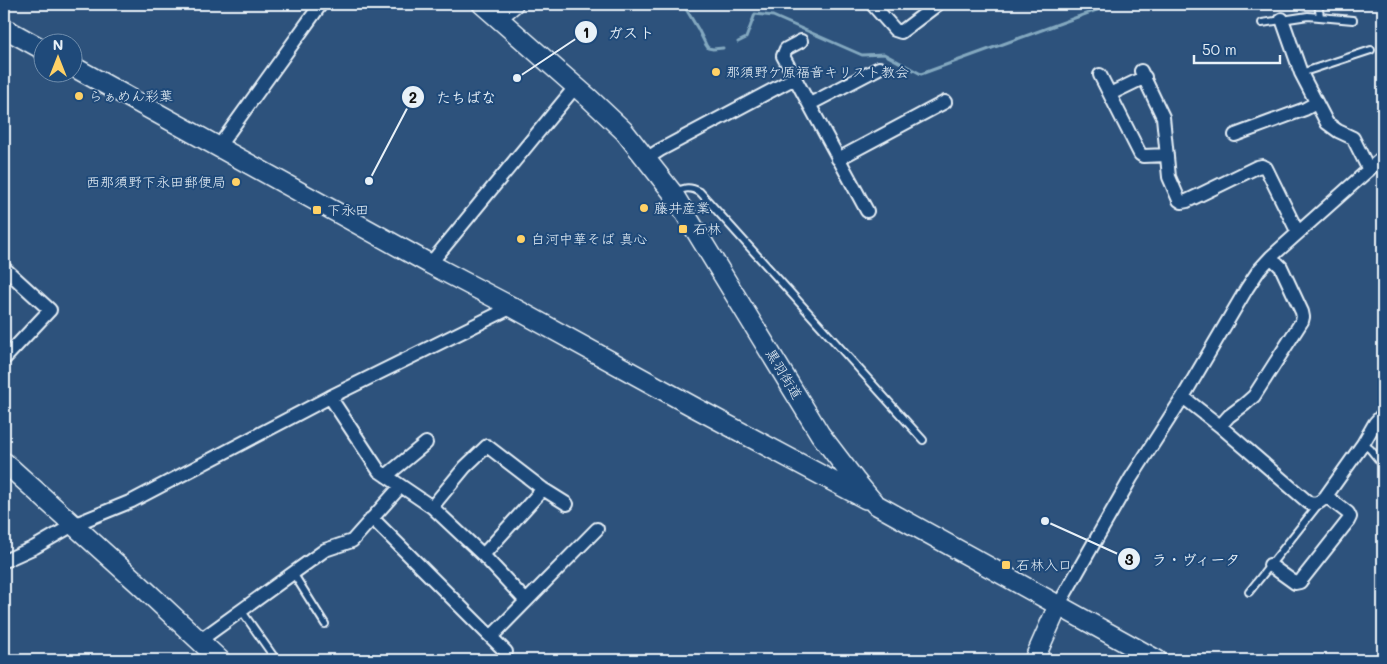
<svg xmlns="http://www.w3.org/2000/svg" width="1387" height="664" font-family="Mali,'Klee One',sans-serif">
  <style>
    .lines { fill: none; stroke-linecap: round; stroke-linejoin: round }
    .stream { stroke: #83a8bf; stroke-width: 3 }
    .lane-casing { stroke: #e8f1f8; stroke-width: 10 }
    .street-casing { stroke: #e8f1f8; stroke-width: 16 }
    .secondary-casing { stroke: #e8f1f8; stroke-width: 22 }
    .lane { stroke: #1f4a7a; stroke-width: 6 }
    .street { stroke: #1f4a7a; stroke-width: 12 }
    .secondary { stroke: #1f4a7a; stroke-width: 19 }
    .poi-dot { fill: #ffd166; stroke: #1f4a7a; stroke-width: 2 }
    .labels { text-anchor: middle; stroke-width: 4; stroke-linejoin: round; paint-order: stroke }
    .poi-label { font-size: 14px; fill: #e8f1f8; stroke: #1f4a7a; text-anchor: start }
    .street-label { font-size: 14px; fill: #e8f1f8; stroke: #1f4a7a }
    .leader { fill: none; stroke: #e8f1f8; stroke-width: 2 }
    .callout-dot { fill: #e8f1f8; stroke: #1f4a7a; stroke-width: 2 }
    .mark-label { font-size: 15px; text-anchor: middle; font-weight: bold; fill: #111 }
    .callout-label { font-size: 15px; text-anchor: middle; font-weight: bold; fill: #e8f1f8; stroke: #1f4a7a; stroke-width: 4; stroke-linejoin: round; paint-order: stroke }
  </style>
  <rect width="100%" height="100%" fill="#2d527c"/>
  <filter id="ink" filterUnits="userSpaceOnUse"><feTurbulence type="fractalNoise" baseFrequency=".02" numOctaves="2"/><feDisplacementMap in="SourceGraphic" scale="10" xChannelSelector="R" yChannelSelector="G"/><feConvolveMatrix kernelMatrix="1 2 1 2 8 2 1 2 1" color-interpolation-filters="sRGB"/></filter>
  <g filter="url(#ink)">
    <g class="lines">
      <path class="stream" d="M683 4 698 29 706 45 708 48 713 49 723 48
        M1234 4H1238
        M738 42 746 38 755 14 773 16 862 55 884 54 921 74 1113 4
        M1380 173 1383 187"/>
      <g class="lane-casing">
        <path id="lane" d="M1318 4 1320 16
          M1262 23 1308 16 1353 20
          M1301 73 1371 50
          M674 192C685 188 689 186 700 192L923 440
          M1363 444 1370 449 1383 465
          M293 573 325 624
          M1249 592 1318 505
          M241 610 274 657"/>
      </g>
      <g class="street-casing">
        <path id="street" d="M872 4 895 30 901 32 938 4
          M1282 19 1301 73 1327 123 1338 131 1353 138 1369 170
          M801 41 786 49 783 56 867 211
          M1141 71 1163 117 1169 177 1179 200 1182 202 1187 201 1257 167 1262 166 1266 168 1298 233
          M1100 75 1140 154 1143 156 1167 155
          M1110 94 1145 77
          M810 104 879 68
          M1235 135 1305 109 1316 103
          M219 146 321 4
          M646 159 660 150 795 78
          M838 159 945 102
          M430 264 576 86
          M4 268 50 310 5 358 4 357
          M330 397 379 471 432 507 483 555 543 489
          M1183 397 1220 426 1309 503C1317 505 1321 502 1326 496L1363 444 1375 423 1383 414
          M1220 426 1229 416 1245 404 1254 396 1302 321 1303 317 1302 312 1281 267 1271 257
          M386 476 426 443
          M432 507 465 467 487 446 543 489 567 504
          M372 518 506 652
          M483 555 526 601
          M4 561 35 547 73 525 132 501 330 397 512 307
          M1270 565 1295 583 1300 582 1303 578 1348 521 1350 517 1348 513 1326 496
          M1058 606 1131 478 1183 397 1247 288 1259 270 1271 257 1383 157
          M491 637 597 529
          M199 641 325 550 352 541 401 486"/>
      </g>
      <g class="secondary-casing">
        <path id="secondary" d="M482 4 590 99 624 131 672 192 820 434 855 480 875 504 1157 660
          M497 17 513 4
          M4 28 42 49
          M72 66 430 264 512 307 694 407 866 499
          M4 462 140 585 220 660
          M1034 660 1058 606"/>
      </g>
      <use href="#lane" class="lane"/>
      <use href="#street" class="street"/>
      <use href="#secondary" class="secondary"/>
    </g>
  </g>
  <g class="poi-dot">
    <circle cx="716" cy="72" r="5"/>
    <circle cx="79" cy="96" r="5"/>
    <circle cx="236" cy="182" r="5"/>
    <circle cx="644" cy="208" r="5"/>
    <rect x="312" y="205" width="10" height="10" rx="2.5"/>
    <rect x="678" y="224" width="10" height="10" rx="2.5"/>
    <circle cx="521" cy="239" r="5"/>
    <rect x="1001" y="560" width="10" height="10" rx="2.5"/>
  </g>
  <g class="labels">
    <g class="poi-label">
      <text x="726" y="77">那須野ケ原福音キリスト教会</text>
      <text x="89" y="101">らぁめん彩葉</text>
      <text x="226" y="187" text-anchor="end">西那須野下永田郵便局</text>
      <text x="654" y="213">藤井産業</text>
      <text x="327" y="215">下永田</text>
      <text x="693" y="234">石林</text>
      <text x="531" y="244">白河中華そば 真心</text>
      <text x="1016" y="570">石林入口</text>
    </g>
    <g class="street-label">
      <text transform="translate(784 374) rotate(59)" y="5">黒羽街道</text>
    </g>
  </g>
  <path class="leader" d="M517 78L586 32M369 181L413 97M1045 521L1129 559"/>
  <g class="callout-dot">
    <circle cx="517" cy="78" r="5"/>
    <circle cx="369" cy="181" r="5"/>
    <circle cx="1045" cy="521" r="5"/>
    <circle cx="586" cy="32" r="12"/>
    <circle cx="413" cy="97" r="12"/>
    <circle cx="1129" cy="559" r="12"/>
  </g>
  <g class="mark-label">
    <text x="586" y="38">1</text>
    <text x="413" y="103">2</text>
    <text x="1129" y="565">3</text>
  </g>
  <g class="callout-label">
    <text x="631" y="38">ガスト</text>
    <text x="466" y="103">たちばな</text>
    <text x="1196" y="565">ラ・ヴィータ</text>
  </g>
  <rect width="1387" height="664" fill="none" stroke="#1f4a7a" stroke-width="20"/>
  <rect x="10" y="10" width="1367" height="644" fill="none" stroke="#e8f1f8" stroke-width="2" filter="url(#ink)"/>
  <g transform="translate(58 58)"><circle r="24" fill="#1f4a7a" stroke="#6f8dac"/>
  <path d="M0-4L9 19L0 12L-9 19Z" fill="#ffd166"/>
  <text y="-8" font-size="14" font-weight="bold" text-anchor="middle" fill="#e8f1f8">N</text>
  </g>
  <path d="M1194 55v8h86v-8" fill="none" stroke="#e8f1f8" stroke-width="2.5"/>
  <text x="1202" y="55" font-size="15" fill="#e8f1f8" stroke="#1f4a7a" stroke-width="4" paint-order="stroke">50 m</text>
</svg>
